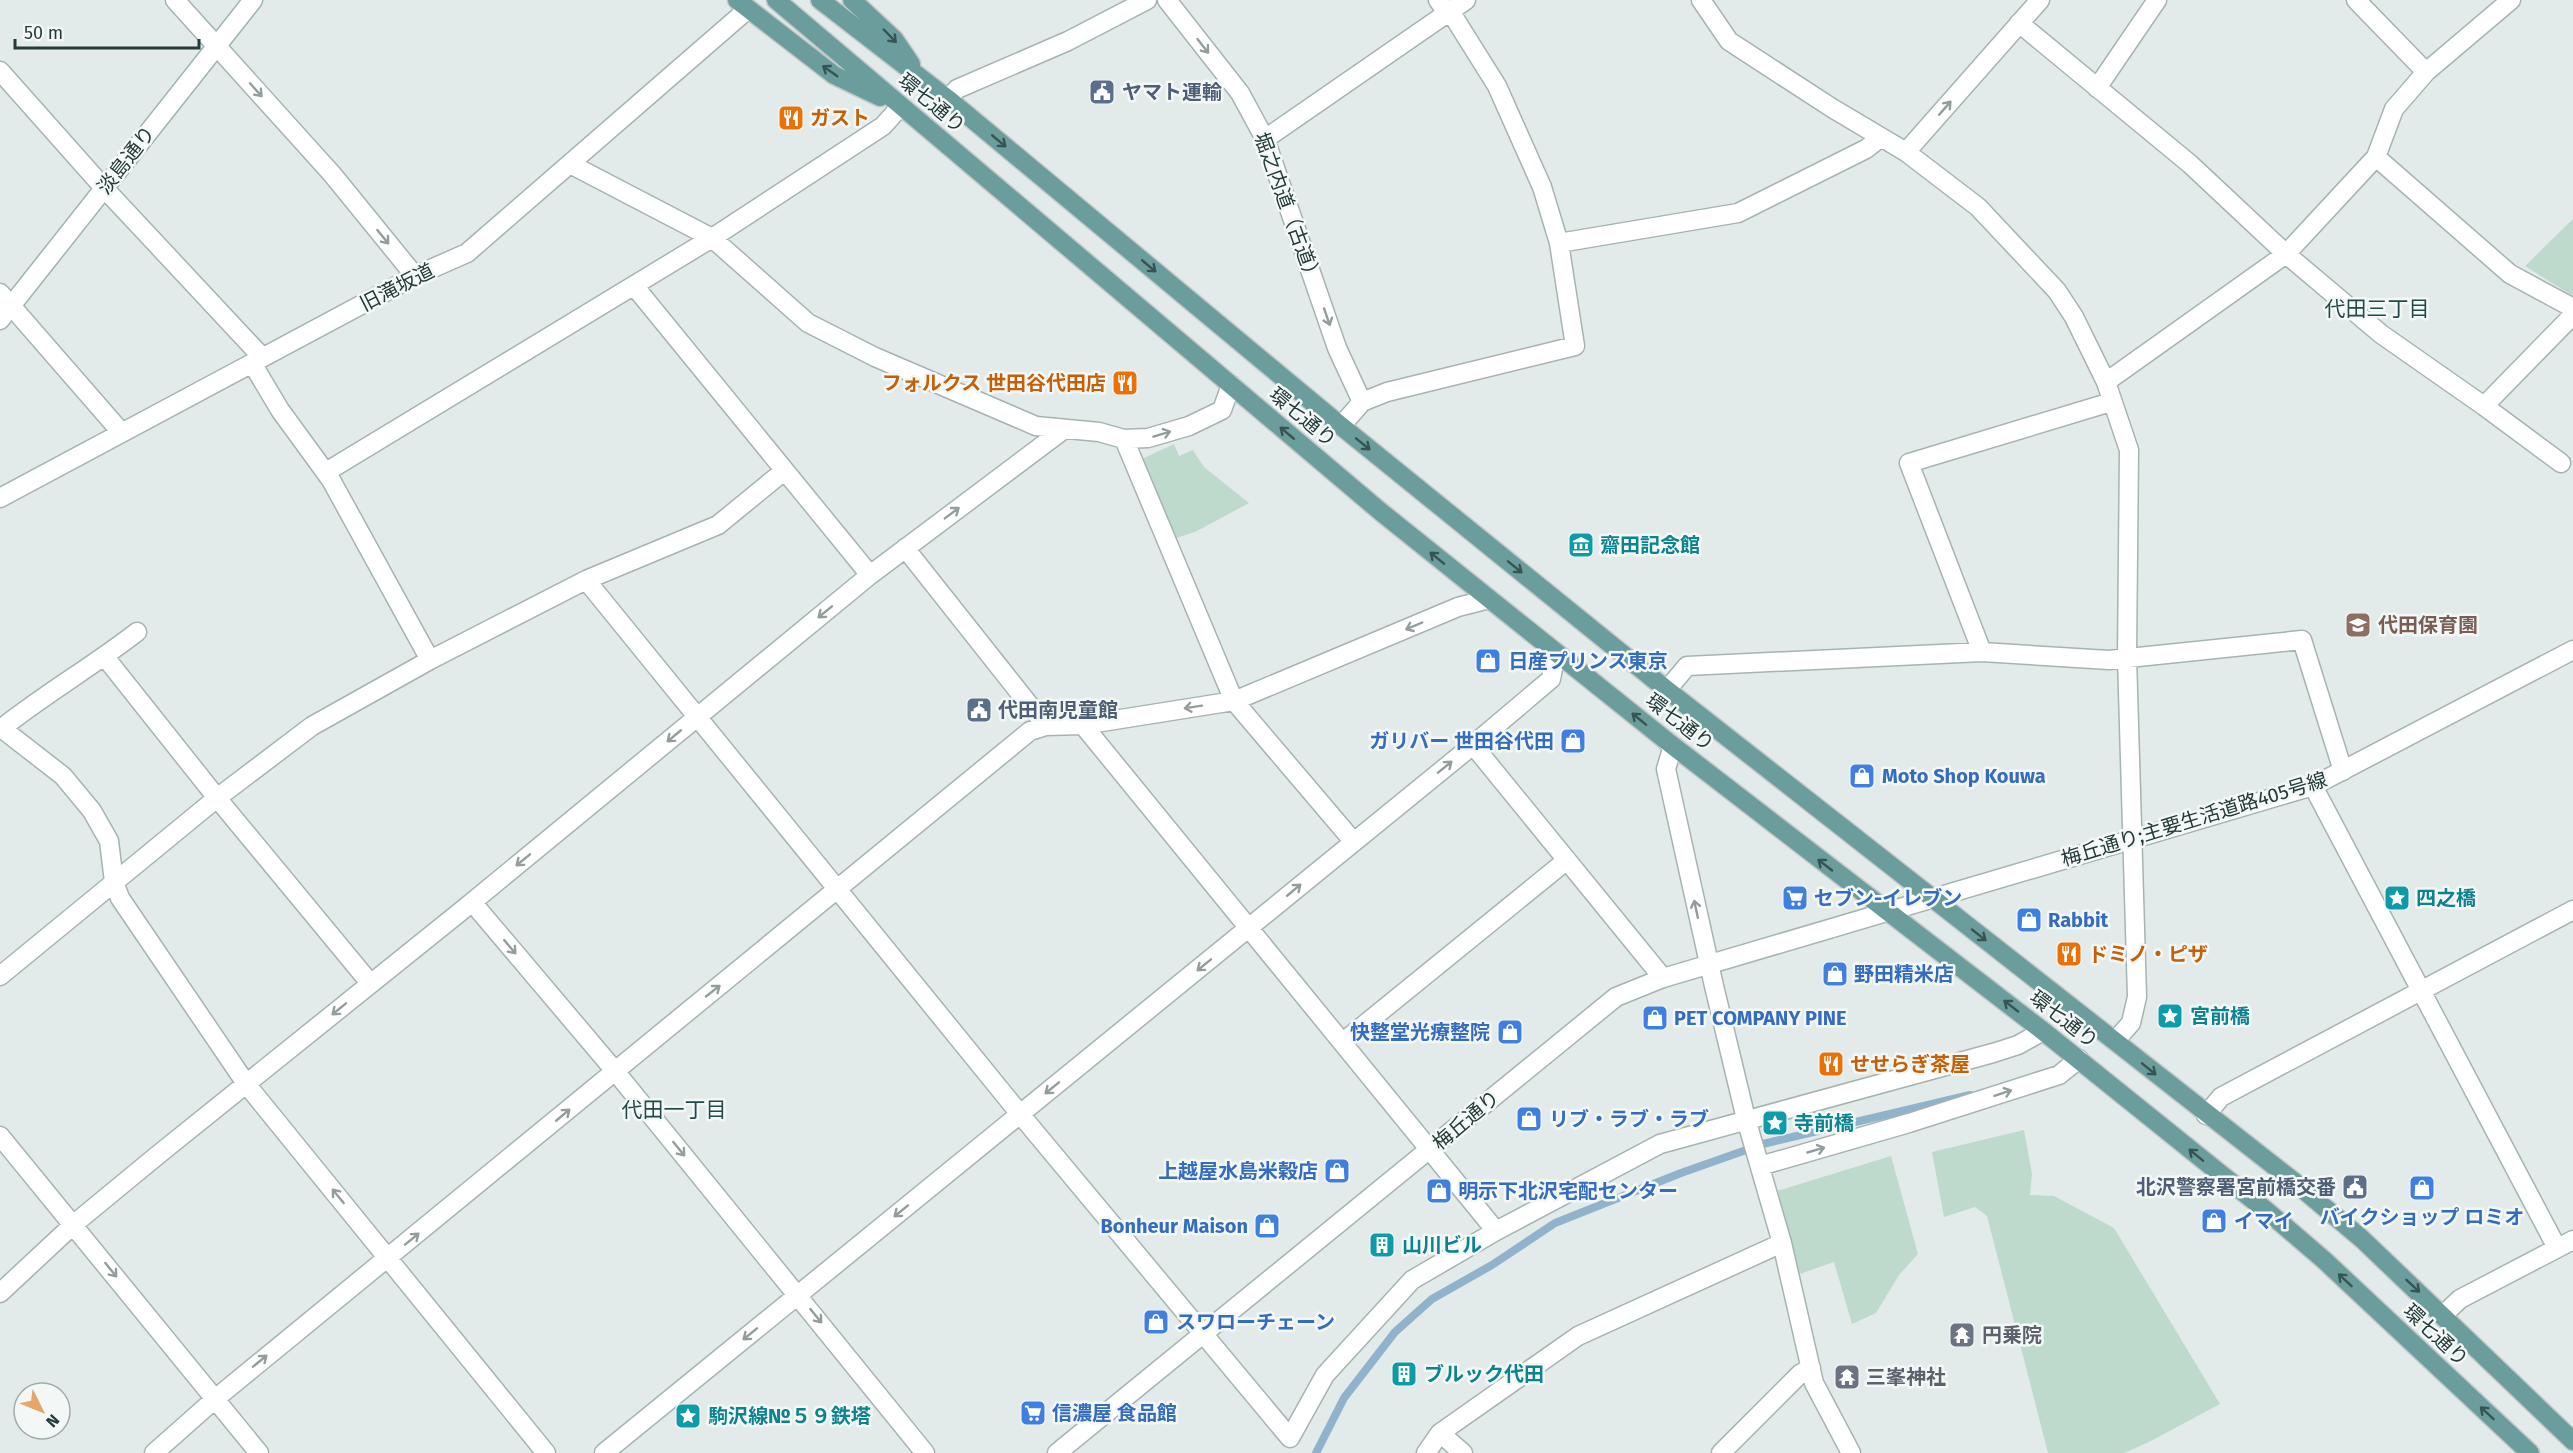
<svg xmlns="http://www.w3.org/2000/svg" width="2573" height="1453" font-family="'Fira Sans','Noto Sans JP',sans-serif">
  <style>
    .green { fill: #bddacd }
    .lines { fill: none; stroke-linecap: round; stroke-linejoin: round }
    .stream { stroke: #90b3cb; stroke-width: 8 }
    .minor-casing { stroke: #a6b3b2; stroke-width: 21 }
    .tertiary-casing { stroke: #a6b3b2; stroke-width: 21 }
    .secondary-casing { stroke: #9fb3b1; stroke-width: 21 }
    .primary-casing { stroke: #c2c8c8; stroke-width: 21 }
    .minor { stroke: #fff; stroke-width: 18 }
    .tertiary { stroke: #fff; stroke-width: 18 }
    .secondary { stroke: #fff; stroke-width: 18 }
    .primary { stroke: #6b9d9d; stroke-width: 18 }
    .oneway { stroke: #365453 }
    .oneway2 { stroke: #929d9c }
    .labels { text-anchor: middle; stroke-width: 5; stroke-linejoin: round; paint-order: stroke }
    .service-label { font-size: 20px; font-weight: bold; fill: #4e5e75; stroke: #f3f8f7; text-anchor: start }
    .street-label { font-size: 20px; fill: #243b3a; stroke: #f3f8f7 }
    .food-label { font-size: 20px; font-weight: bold; fill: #c56008; stroke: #f3f8f7; text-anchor: start }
    .culture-label { font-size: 20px; font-weight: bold; fill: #0d838f; stroke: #f3f8f7; text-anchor: start }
    .education-label { font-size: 20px; font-weight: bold; fill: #785e54; stroke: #f3f8f7; text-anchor: start }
    .shop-label { font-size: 20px; font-weight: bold; fill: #366cbe; stroke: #f3f8f7; text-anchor: start }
    .worship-label { font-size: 20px; font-weight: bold; fill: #5b616d; stroke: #f3f8f7; text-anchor: start }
    .neighbourhood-label { font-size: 21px; fill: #224a4b; stroke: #f3f8f7 }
  </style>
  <rect width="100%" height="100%" fill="#e3ebea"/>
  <path class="green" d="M2573 219V296L2525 266Z
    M1174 444 1179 456 1193 450 1204 467 1249 503 1197 531 1174 539 1142 459Z
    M2024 1130 2032 1174 2030 1195 2054 1196 2114 1228 2220 1404 2147 1443 2124 1453H2048L1987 1216 1975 1207 1944 1217 1932 1152Z
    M1891 1156 1918 1254 1899 1275 1876 1313 1852 1324 1834 1262 1797 1275 1777 1191Z"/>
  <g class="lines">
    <path class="stream" d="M1316 1453 1344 1398 1395 1332 1432 1299 1492 1265 1555 1223 1681 1173 1763 1144 1970 1095"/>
    <g class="minor-casing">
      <path id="minor" d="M175 0 332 174 415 276
        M1167 0 1240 93 1265 139 1337 348 1362 402
        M1701 0 1729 41 1832 108 1906 152 1978 207 2057 291 2074 317 2106 382 2129 450 2127 657 2137 997 2131 1023 2115 1041
        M2356 0 2426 72
        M2019 23 2190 164 2286 254 2381 334 2484 406 2561 463
        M0 71 104 188 262 357
        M2097 88 2157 0
        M948 99 957 89 1068 41 1147 0
        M1265 139 1466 0
        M1906 152 2040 0
        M2376 157 2510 274 2573 308
        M570 164 712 238 808 323 875 357 1036 426 1099 432 1124 439 1148 438 1189 426 1222 410 1231 385
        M1559 243 1738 213 1866 149 1880 138
        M635 287 870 575
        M0 293 121 432
        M252 363 280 410 331 480 430 660
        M2106 382 2286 254 2376 157 2394 109 2426 72 2511 0
        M2484 406 2573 315
        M1341 426 1362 402 1387 392 1575 346 1559 243 1542 187 1497 86 1455 19 1447 13 1438 0
        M1124 439 1234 701 1353 841
        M326 472 712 238 883 126 901 106
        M0 498 415 276 467 253 748 9
        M905 548 1046 726
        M586 580 1020 1114 1290 1438 1325 1375 1412 1280 1496 1231 1660 1144 1993 1053 2018 1045 2043 1031
        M1982 652 1909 463 2111 402
        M105 657 217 798 370 983
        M1667 690 1687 666 1982 652 2109 660 2302 640 2343 771
        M1083 725 1496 1231
        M0 727 63 776 92 811 109 841 114 882 120 898 247 1085 546 1453
        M2 728C45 694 93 666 137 632
        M1668 742 1672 749 1666 769 1714 986 1746 1119 1782 1243 1814 1383 1851 1453
        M1473 745 1663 978
        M2313 786 2557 1248
        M472 902 615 1071 925 1453
        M0 976 217 798 312 726 430 660 586 580 718 525 784 471
        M1343 1042 1567 860
        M2206 1115 2221 1097 2573 910
        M0 1136 259 1453
        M1760 1166 1909 1123 2059 1075 2079 1059
        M0 1293 74 1224 159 1154 465 908 870 575 1063 430
        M2443 1315 2460 1299 2573 1240
        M1440 1433 1463 1453
        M154 1453 215 1399 1030 731 1046 726 1083 725 1234 701 1458 607 1489 599
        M604 1453 1473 745 1551 679 1556 652
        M1426 1453 1440 1433 1578 1336 1782 1243
        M1721 1453 1800 1374 1811 1368"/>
    </g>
    <g class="tertiary-casing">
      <path id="tertiary" d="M1057 1453 1616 997 1663 978 2313 786 2573 650"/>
    </g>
    <g class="secondary-casing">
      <path id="secondary" d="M0 320 253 0"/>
    </g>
    <g class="primary-casing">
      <path id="primary" d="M737 0 834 75 880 97
        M776 0 1381 512 1668 742 2043 1031 2268 1212 2324 1260 2530 1453
        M820 0 948 99 1341 426 1667 690 2292 1180 2362 1239 2573 1441
        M852 0 894 39 911 64"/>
    </g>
    <use href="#minor" class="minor"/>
    <use href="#tertiary" class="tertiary"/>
    <use href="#secondary" class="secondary"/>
    <use href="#primary" class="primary"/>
  </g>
  <defs><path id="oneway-shaft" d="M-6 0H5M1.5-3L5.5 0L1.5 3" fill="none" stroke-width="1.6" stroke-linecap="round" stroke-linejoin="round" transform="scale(1.5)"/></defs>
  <g class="oneway">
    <use href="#oneway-shaft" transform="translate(890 36) rotate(46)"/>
    <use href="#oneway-shaft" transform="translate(830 71) rotate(-145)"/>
    <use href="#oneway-shaft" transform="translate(999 141) rotate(40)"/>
    <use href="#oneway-shaft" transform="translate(1149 266) rotate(40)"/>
    <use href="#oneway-shaft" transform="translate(1287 433) rotate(-140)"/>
    <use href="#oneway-shaft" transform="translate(1363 444) rotate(39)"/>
    <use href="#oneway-shaft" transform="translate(1437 558) rotate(-141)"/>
    <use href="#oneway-shaft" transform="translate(1515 567) rotate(39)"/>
    <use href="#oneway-shaft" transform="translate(1639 719) rotate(-141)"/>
    <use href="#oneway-shaft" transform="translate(1825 865) rotate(-142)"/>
    <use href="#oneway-shaft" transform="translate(1979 935) rotate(38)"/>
    <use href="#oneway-shaft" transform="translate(2011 1006) rotate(-142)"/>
    <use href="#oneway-shaft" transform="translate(2149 1069) rotate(39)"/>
    <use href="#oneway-shaft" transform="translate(2196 1155) rotate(-141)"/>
    <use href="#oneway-shaft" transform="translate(2345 1280) rotate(-137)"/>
    <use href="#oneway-shaft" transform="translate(2413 1286) rotate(43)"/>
    <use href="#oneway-shaft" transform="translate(2487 1413) rotate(-137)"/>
  </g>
  <g class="oneway2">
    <use href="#oneway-shaft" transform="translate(1203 46) rotate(52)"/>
    <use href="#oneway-shaft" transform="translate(256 90) rotate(48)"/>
    <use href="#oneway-shaft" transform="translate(1945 108) rotate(-49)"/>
    <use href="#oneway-shaft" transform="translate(383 237) rotate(51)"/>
    <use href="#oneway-shaft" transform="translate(1327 317) rotate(71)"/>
    <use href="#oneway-shaft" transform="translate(1162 434) rotate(-17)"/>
    <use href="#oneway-shaft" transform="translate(952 513) rotate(-37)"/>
    <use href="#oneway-shaft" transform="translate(825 612) rotate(141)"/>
    <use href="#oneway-shaft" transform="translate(1414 626) rotate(157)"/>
    <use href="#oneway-shaft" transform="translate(1193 707) rotate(171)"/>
    <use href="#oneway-shaft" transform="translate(674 736) rotate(140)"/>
    <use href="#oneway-shaft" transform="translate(1445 767) rotate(-39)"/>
    <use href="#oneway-shaft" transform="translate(523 860) rotate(141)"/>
    <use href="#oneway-shaft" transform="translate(1294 890) rotate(-40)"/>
    <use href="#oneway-shaft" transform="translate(1696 909) rotate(-102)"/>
    <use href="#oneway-shaft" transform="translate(510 947) rotate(50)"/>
    <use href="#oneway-shaft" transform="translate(1204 965) rotate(141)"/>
    <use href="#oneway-shaft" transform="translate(713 991) rotate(-38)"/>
    <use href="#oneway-shaft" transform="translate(339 1009) rotate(141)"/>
    <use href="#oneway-shaft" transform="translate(1052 1088) rotate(141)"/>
    <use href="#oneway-shaft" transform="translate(2003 1093) rotate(-18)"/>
    <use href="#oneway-shaft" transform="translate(563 1115) rotate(-40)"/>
    <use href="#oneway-shaft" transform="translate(679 1149) rotate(51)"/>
    <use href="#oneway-shaft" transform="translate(1816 1150) rotate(-16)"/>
    <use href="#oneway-shaft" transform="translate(338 1196) rotate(-129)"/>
    <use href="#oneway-shaft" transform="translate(901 1211) rotate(141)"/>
    <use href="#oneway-shaft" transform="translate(412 1239) rotate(-39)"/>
    <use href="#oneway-shaft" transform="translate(111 1270) rotate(51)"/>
    <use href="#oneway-shaft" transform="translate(816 1316) rotate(51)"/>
    <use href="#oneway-shaft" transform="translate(750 1334) rotate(141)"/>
    <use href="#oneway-shaft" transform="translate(260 1361) rotate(-39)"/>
  </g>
  <defs>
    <g id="civic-square" transform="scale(1.35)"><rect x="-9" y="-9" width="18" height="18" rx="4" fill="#5c6f8a" stroke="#f3f8f7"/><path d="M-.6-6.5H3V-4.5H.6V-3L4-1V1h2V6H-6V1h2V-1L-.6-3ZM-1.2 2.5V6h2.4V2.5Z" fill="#fff"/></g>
    <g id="restaurant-square" transform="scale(1.35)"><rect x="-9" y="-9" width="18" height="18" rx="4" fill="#e8710a" stroke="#f3f8f7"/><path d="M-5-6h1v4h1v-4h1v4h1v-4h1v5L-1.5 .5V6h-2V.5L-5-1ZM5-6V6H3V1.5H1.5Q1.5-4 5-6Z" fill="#fff"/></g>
    <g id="museum-square" transform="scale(1.35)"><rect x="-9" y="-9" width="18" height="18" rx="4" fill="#0f9aa8" stroke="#f3f8f7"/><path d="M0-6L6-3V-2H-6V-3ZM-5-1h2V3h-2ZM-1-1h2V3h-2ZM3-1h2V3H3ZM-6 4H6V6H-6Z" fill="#fff"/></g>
    <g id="school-square" transform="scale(1.35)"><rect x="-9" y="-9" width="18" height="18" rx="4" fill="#8d6e63" stroke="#f3f8f7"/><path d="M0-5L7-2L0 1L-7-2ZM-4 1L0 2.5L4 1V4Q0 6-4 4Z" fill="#fff"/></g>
    <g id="shop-square" transform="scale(1.35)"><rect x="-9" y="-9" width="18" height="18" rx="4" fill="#3f7fe0" stroke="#f3f8f7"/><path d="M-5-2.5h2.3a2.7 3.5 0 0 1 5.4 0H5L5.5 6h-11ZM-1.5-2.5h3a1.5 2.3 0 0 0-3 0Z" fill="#fff"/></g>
    <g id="supermarket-square" transform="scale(1.35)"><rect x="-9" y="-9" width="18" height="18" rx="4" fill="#3f7fe0" stroke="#f3f8f7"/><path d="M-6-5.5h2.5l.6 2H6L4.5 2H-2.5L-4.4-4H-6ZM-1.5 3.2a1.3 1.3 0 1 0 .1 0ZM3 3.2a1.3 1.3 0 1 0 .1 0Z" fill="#fff"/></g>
    <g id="sight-square" transform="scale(1.35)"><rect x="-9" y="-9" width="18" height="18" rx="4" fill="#0f9aa8" stroke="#f3f8f7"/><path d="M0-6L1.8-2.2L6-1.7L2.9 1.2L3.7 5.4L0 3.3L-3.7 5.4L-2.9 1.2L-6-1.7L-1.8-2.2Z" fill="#fff"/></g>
    <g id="building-square" transform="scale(1.35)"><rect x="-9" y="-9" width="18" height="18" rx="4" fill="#0f9aa8" stroke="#f3f8f7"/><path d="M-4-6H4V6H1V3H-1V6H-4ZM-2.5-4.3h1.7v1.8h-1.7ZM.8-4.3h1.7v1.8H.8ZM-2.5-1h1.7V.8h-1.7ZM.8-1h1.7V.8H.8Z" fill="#fff"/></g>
    <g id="temple-square" transform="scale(1.35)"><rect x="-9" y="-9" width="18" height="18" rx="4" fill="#6b7280" stroke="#f3f8f7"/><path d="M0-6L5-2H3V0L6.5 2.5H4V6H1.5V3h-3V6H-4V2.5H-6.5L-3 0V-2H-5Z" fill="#fff"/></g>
  </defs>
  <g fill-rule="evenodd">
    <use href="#civic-square" x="1102" y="92"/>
    <use href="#restaurant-square" x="791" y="118"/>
    <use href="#restaurant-square" x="1125" y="383"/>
    <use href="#museum-square" x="1581" y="545"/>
    <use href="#school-square" x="2358" y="625"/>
    <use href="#shop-square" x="1488" y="661"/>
    <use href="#civic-square" x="979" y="710"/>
    <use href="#shop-square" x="1573" y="741"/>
    <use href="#shop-square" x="1862" y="776"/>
    <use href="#supermarket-square" x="1795" y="898"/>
    <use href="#sight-square" x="2397" y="898"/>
    <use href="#shop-square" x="2029" y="920"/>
    <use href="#restaurant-square" x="2069" y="954"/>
    <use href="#shop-square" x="1835" y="974"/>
    <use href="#sight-square" x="2170" y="1016"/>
    <use href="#shop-square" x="1655" y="1018"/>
    <use href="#shop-square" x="1510" y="1032"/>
    <use href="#restaurant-square" x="1831" y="1064"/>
    <use href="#shop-square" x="1529" y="1119"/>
    <use href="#sight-square" x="1775" y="1123"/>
    <use href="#shop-square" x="1337" y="1171"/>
    <use href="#civic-square" x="2355" y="1187"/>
    <use href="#shop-square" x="2422" y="1188"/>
    <use href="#shop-square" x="1439" y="1191"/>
    <use href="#shop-square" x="2214" y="1221"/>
    <use href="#shop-square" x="1267" y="1226"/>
    <use href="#building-square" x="1382" y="1245"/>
    <use href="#shop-square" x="1156" y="1322"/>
    <use href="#temple-square" x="1962" y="1335"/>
    <use href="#building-square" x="1404" y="1374"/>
    <use href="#temple-square" x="1847" y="1377"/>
    <use href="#supermarket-square" x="1033" y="1413"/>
    <use href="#sight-square" x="688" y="1416"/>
  </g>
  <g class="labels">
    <g class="service-label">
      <text x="1122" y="99">ヤマト運輸</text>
      <text x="998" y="717">代田南児童館</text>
      <text x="2336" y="1194" text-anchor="end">北沢警察署宮前橋交番</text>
    </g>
    <g class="street-label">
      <text transform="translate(932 103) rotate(40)" y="7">環七通り</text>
      <text transform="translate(126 160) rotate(-52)" y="7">淡島通り</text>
      <text transform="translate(1288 208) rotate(70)" y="7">堀之内道（古道）</text>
      <text transform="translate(397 287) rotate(-27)" y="7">旧滝坂道</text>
      <text transform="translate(1303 417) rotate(40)" y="7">環七通り</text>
      <text transform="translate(1680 722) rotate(38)" y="7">環七通り</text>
      <text transform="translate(2194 819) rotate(-17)" y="7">梅丘通り;主要生活道路405号線</text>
      <text transform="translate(2064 1019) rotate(38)" y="7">環七通り</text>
      <text transform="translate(1466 1120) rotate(-40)" y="7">梅丘通り</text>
      <text transform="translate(2436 1335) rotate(43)" y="7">環七通り</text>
    </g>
    <g class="food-label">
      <text x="810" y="125">ガスト</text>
      <text x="1106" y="390" text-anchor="end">フォルクス 世田谷代田店</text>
      <text x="2088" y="961">ドミノ・ピザ</text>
      <text x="1850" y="1071">せせらぎ茶屋</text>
    </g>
    <g class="culture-label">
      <text x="1600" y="552">齋田記念館</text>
      <text x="2416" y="905">四之橋</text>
      <text x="2190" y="1023">宮前橋</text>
      <text x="1794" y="1130">寺前橋</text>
      <text x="1402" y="1252">山川ビル</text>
      <text x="1424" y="1381">ブルック代田</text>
      <text x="708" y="1423">駒沢線№５９鉄塔</text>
    </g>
    <g class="education-label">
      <text x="2378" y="632">代田保育園</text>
    </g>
    <g class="shop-label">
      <text x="1508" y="668">日産プリンス東京</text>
      <text x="1554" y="748" text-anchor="end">ガリバー 世田谷代田</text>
      <text x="1882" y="783">Moto Shop Kouwa</text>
      <text x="1814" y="905">セブン-イレブン</text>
      <text x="2048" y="927">Rabbit</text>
      <text x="1854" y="981">野田精米店</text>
      <text x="1674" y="1025">PET COMPANY PINE</text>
      <text x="1490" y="1039" text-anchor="end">快整堂光療整院</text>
      <text x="1549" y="1126">リブ・ラブ・ラブ</text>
      <text x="1318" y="1178" text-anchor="end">上越屋水島米穀店</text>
      <text x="1458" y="1198">明示下北沢宅配センター</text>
      <text x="2422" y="1224" text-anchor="middle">バイクショップ ロミオ</text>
      <text x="2234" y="1228">イマイ</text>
      <text x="1248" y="1233" text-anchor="end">Bonheur Maison</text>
      <text x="1176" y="1329">スワローチェーン</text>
      <text x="1052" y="1420">信濃屋 食品館</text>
    </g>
    <g class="worship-label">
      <text x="1982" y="1342">円乗院</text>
      <text x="1866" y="1384">三峯神社</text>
    </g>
    <g class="neighbourhood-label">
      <text x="2377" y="316">代田三丁目</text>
      <text x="674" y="1117">代田一丁目</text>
    </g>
  </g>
  <g transform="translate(42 1411) rotate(133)"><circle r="28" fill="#f3f8f7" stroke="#a0acab" stroke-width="1.5"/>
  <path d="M0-4.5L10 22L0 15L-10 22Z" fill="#e5a667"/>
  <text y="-9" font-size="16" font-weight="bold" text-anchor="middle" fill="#243b3a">N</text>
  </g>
  <path d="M15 39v9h184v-9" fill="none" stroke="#243b3a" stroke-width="3"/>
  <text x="24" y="39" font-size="18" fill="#243b3a" stroke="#f3f8f7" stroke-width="4.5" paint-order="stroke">50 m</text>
</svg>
